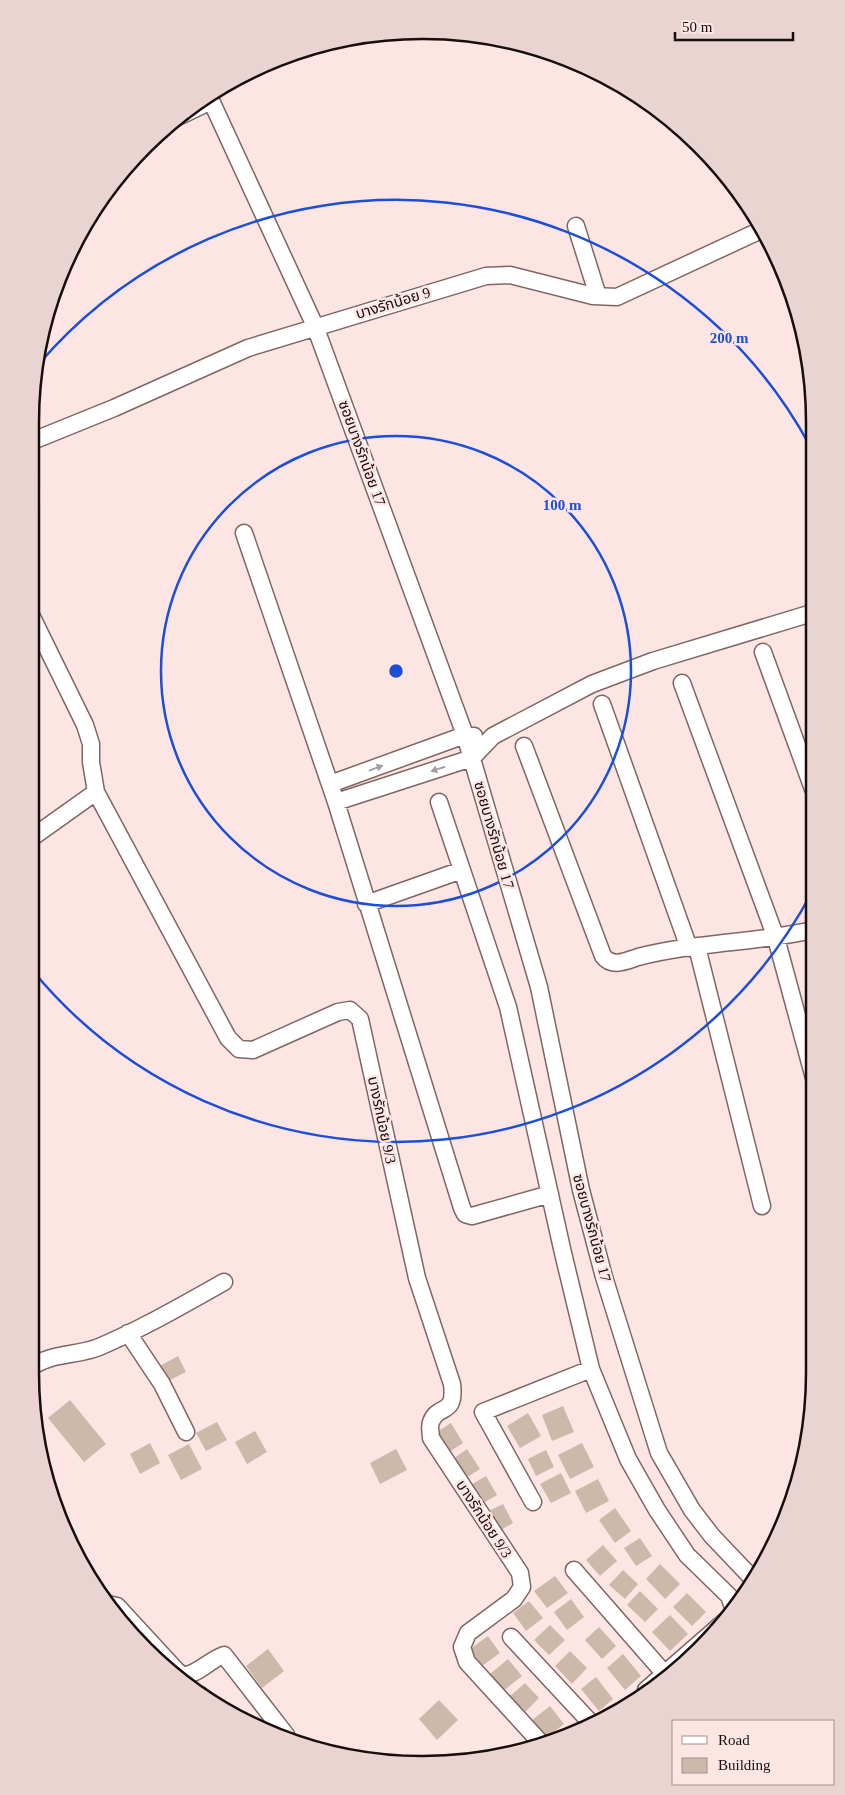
<svg xmlns="http://www.w3.org/2000/svg" width="845" height="1795" font-family="'Times New Roman','Noto Sans Thai',serif">
  <style>
    .building { fill: #cdb9a9 }
    .lines { fill: none; stroke-linecap: round; stroke-linejoin: round }
    .minor-casing { stroke: #7f6663; stroke-width: 19 }
    .minor { stroke: #fff; stroke-width: 16 }
    .oneway { fill: #a29f9e }
    .ring { fill: none; stroke: #1d4ed8; stroke-width: 2.5 }
    .labels { text-anchor: middle; stroke-width: 5; stroke-linejoin: round; paint-order: stroke }
    .street-label { font-size: 15px; fill: #170e0d; stroke: #fce5e2 }
    .rim { fill: none; stroke: #170e0d; stroke-width: 2.5 }
    .centre { fill: #1d4ed8; stroke: #fce5e2; stroke-width: 2.5 }
    .ring-label { font-size: 15px; text-anchor: middle; font-weight: bold; fill: #1d4ed8; stroke: #fce5e2; stroke-width: 5; stroke-linejoin: round; paint-order: stroke }
  </style>
  <rect width="100%" height="100%" fill="#fce5e2"/>
  <path class="building" d="M178 1356 186 1372 166 1382 158 1367Z
    M70 1400 106 1444 84 1462 48 1418Z
    M563 1406 574 1432 552 1441 542 1415Z
    M528 1413 541 1436 520 1448 507 1426Z
    M217 1422 227 1440 206 1451 196 1433Z
    M451 1423 463 1443 446 1454 434 1434Z
    M255 1431 267 1452 247 1464 235 1442Z
    M150 1443 160 1463 140 1474 130 1454Z
    M582 1443 594 1467 570 1479 558 1455Z
    M189 1444 202 1469 181 1480 168 1455Z
    M396 1449 407 1470 380 1484 370 1463Z
    M467 1449 480 1469 463 1480 450 1461Z
    M546 1450 554 1467 536 1476 528 1459Z
    M561 1473 571 1493 551 1503 540 1484Z
    M486 1476 497 1495 480 1505 469 1486Z
    M598 1479 609 1501 586 1513 575 1491Z
    M503 1504 513 1523 497 1532 487 1512Z
    M615 1508 631 1531 615 1543 599 1520Z
    M640 1538 652 1556 636 1566 624 1548Z
    M603 1545 617 1561 600 1576 586 1560Z
    M660 1564 680 1584 665 1599 646 1579Z
    M623 1570 638 1584 625 1599 609 1585Z
    M555 1576 568 1593 547 1608 534 1591Z
    M640 1591 658 1609 645 1622 627 1605Z
    M687 1593 706 1612 692 1626 673 1607Z
    M571 1599 584 1617 567 1630 554 1612Z
    M529 1601 543 1618 526 1631 513 1613Z
    M670 1615 688 1634 670 1651 652 1632Z
    M550 1625 565 1640 549 1655 534 1640Z
    M599 1627 616 1646 602 1659 585 1640Z
    M488 1636 500 1653 482 1666 470 1649Z
    M268 1649 284 1671 262 1688 246 1666Z
    M570 1651 587 1668 572 1684 555 1666Z
    M623 1654 641 1676 625 1690 607 1668Z
    M508 1659 522 1676 503 1691 490 1674Z
    M596 1677 613 1699 599 1711 581 1689Z
    M525 1683 539 1698 524 1713 509 1697Z
    M205 1686 224 1708 223 1709 199 1690Z
    M439 1700 458 1720 437 1740 419 1719Z
    M550 1706 564 1724 546 1738 532 1720Z"/>
  <g class="lines">
    <g class="minor-casing">
      <path id="minor" d="M208 94 315 326 465 735 539 987 581 1190 604 1277 659 1453 692 1510 712 1536 751 1577
        M180 116 211 101
        M576 226 598 296
        M30 442 114 408 248 348 486 276 510 275 593 296 617 297 761 230
        M244 533 336 802 462 1208 465 1214 472 1216 550 1194
        M30 613 85 725 91 744V762L96 792 228 1038 239 1049 253 1050 338 1012 350 1010 360 1019 417 1278 452 1384C456 1417 438 1403 431 1422 429 1426 431 1434 431 1438L520 1573 522 1587 514 1599 468 1633 462 1647 467 1662 540 1742
        M763 652 813 789
        M682 683 776 938 814 1078
        M602 704 689 948
        M524 746 603 956C612 968 626 961 638 957 696 942 756 943 813 930
        M330 784 465 735 474 736
        M336 802 472 758 493 736 592 684 653 661 812 613
        M439 802 508 1007 563 1253 591 1369 628 1459 657 1510 687 1555 729 1596 733 1607
        M30 839 96 792
        M366 904 462 870
        M697 947 762 1206
        M128 1333 162 1384 186 1432
        M30 1368C49 1353 77 1356 99 1347 142 1329 183 1305 224 1282
        M533 1502 483 1412 591 1369
        M574 1570 664 1673
        M108 1604 117 1606 176 1670 183 1676C199 1674 209 1660 224 1655L286 1735
        M511 1637 591 1723
        M646 1690 724 1622"/>
    </g>
    <use href="#minor" class="minor"/>
  </g>
  <defs><path id="oneway-solid" d="M-6-.8H1V-3.2L6.5 0L1 3.2V.8H-6Z" transform="scale(1.25)"/></defs>
  <g class="oneway">
    <use href="#oneway-solid" transform="translate(376 768) rotate(-20)"/>
    <use href="#oneway-solid" transform="translate(438 769) rotate(162)"/>
  </g>
  <g class="ring">
    <circle cx="396" cy="671" r="235"/>
    <path d="M812 892A471 471 0 0 1 33 971M38 365A471 471 0 0 1 810 446"/>
  </g>
  <g class="labels">
    <g class="street-label">
      <text transform="translate(393 303) rotate(-17)" y="5">บางรักน้อย 9</text>
      <text transform="translate(362 453) rotate(70)" y="5">ซอยบางรักน้อย 17</text>
      <text transform="translate(494 835) rotate(74)" y="5">ซอยบางรักน้อย 17</text>
      <text transform="translate(382 1120) rotate(78)" y="5">บางรักน้อย 9/3</text>
      <text transform="translate(592 1228) rotate(75)" y="5">ซอยบางรักน้อย 17</text>
      <text transform="translate(484 1519) rotate(57)" y="5">บางรักน้อย 9/3</text>
    </g>
  </g>
  <path d="M0 0H845V1795H0ZM422 39H423A383 383 0 0 1 806 422V1373A383 383 0 0 1 423 1756H422A383 383 0 0 1 39 1373V422A383 383 0 0 1 422 39Z" fill="#ead4d1" fill-rule="evenodd"/>
  <path class="rim" d="M422 39H423A383 383 0 0 1 806 422V1373A383 383 0 0 1 423 1756H422A383 383 0 0 1 39 1373V422A383 383 0 0 1 422 39Z"/>
  <circle cx="396" cy="671" r="8" class="centre"/>
  <g class="ring-label">
    <text x="729" y="343">200 m</text>
    <text x="562" y="510">100 m</text>
  </g>
  <rect x="672" y="1720" width="162" height="65" fill="#fce5e2" stroke="#a08f8d"/>
  <rect x="682" y="1736" width="25" height="8" fill="#ffffff" stroke="#a08f8d"/>
  <text x="718" y="1745" font-size="15" fill="#170e0d">Road</text>
  <rect x="682" y="1758" width="25" height="15" fill="#cdb9a9" stroke="#a08f8d"/>
  <text x="718" y="1770" font-size="15" fill="#170e0d">Building</text>
  <path d="M675 32v8h118v-8" fill="none" stroke="#170e0d" stroke-width="2.5"/>
  <text x="682" y="32" font-size="15" fill="#170e0d" stroke="#fce5e2" stroke-width="4" paint-order="stroke">50 m</text>
</svg>
